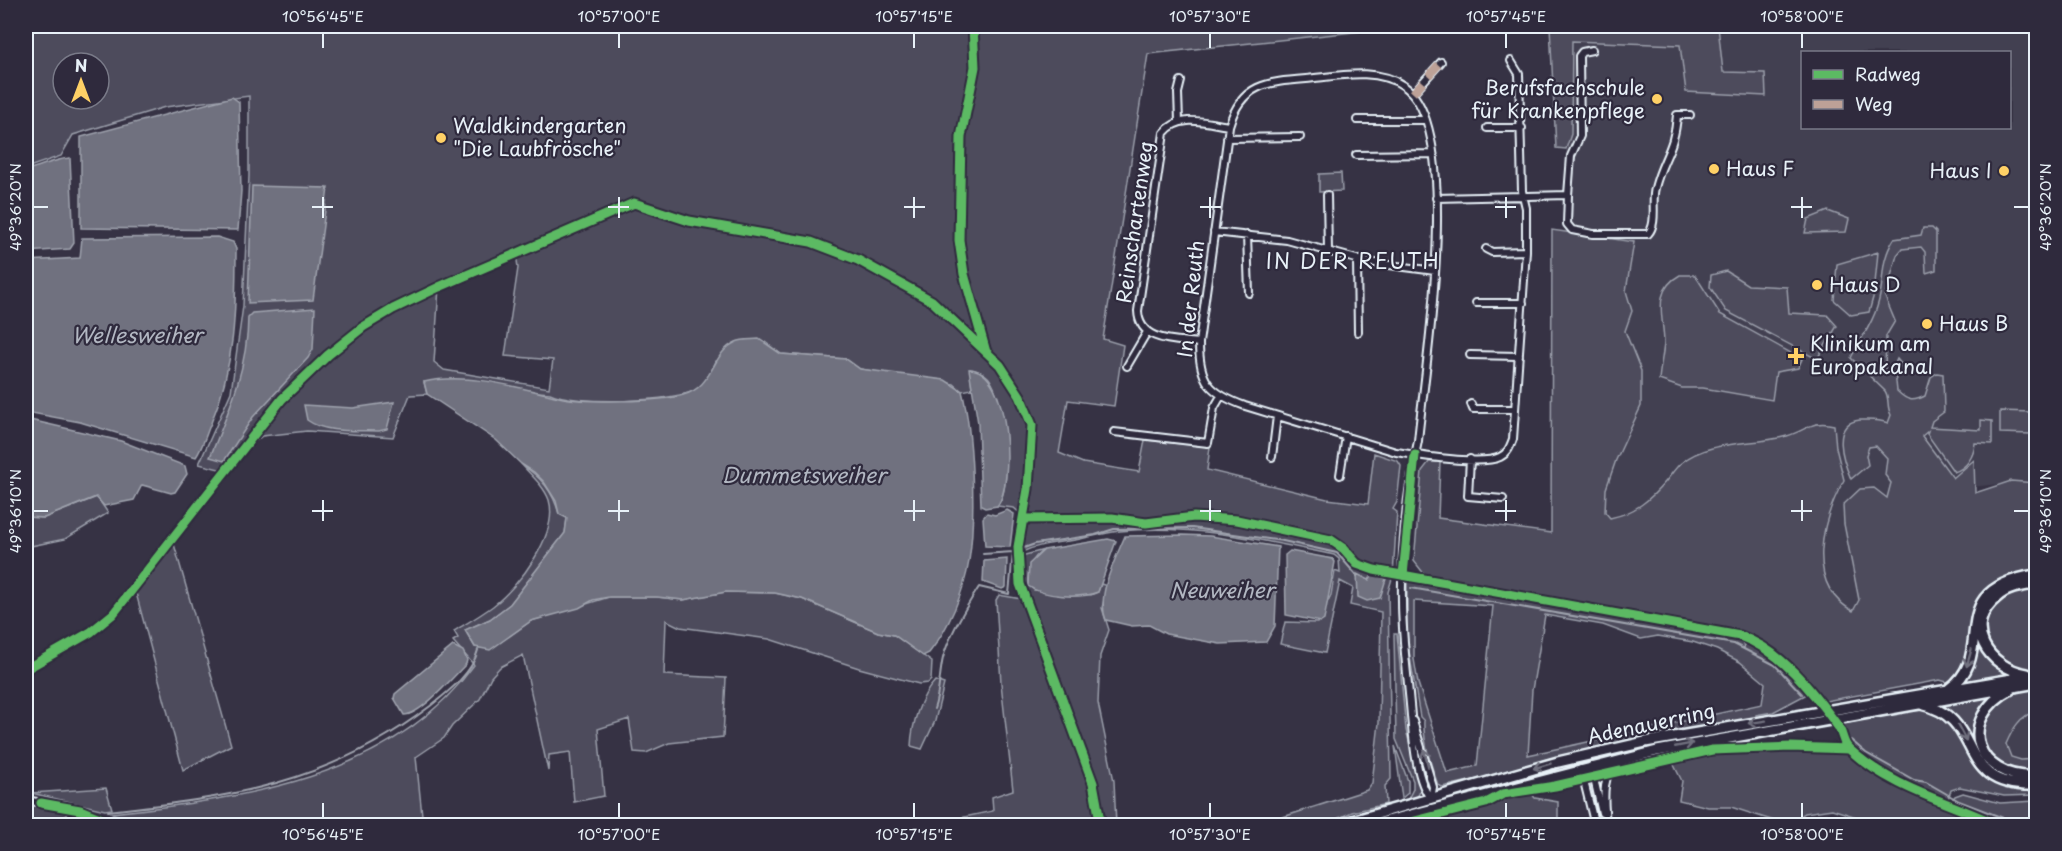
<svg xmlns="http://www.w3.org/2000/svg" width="2062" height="851" font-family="'Playpen Sans',sans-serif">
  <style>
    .built { fill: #433f51; fill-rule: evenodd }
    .green { fill: #4d4b5c; stroke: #9a9eaa; stroke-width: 1.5; fill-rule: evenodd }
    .water { fill: #70717f; stroke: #a0a4af; stroke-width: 1.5 }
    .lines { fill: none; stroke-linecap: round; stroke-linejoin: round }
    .stream { stroke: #a0a4af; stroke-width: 2 }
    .street-casing { stroke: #e8f1f8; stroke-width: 10 }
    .secondary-casing { stroke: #e8f1f8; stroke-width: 14 }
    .street { stroke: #2f2a3d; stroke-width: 6 }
    .secondary { stroke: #2f2a3d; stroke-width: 9 }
    .quiet { stroke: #bda197; stroke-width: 8; stroke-dasharray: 15 8; stroke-linecap: butt }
    .cycleway-casing { stroke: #2f2a3d; stroke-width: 13 }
    .cycleway { stroke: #5cba63; stroke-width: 9 }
    .oneway { stroke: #70707e }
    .ticks { fill: none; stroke: #e8f1f8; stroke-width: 2 }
    .poi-dot { fill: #ffd166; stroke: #2f2a3d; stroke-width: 2 }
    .labels { text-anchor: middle; stroke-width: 4.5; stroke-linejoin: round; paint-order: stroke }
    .poi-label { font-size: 20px; fill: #e8f1f8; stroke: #2f2a3d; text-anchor: start }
    .street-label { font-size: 20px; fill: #e8f1f8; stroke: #2f2a3d }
    .neighbourhood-label { font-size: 21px; letter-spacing: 1.5px; fill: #e8f1f8; stroke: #2f2a3d }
    .water-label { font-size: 21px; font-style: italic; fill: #b2b7c2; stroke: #2f2a3d }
    .neatline { fill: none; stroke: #e8f1f8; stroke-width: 2 }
    .ticks-label { font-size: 15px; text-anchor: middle; fill: #e8f1f8 }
  </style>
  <rect width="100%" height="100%" fill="#363244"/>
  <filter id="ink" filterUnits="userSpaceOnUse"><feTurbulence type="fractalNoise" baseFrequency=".0167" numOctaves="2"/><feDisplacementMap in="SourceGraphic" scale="12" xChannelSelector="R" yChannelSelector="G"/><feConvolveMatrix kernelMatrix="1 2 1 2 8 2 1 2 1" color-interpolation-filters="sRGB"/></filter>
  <g filter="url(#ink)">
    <path class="built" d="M1718 26H2036V480L1934 491 1924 620 1552 595 1556 230 1565 231 1566 149 1571 134 1572 41 1680 45 1687 92 1765 73H1723ZM1802 52H2010V128H1802Z
      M2036 711V759L2021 760 2011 757 2006 744 2012 729 2025 714Z"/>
    <path class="green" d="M26 26H1410L1148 54 1103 339 1123 345 1114 406 1068 400 1059 453 1083 463 1139 472 1145 440 1210 447 1207 470 1327 499 1368 504 1374 453 1398 461 1401 466 1397 502 1393 509 1397 512 1393 575 1388 592 1391 779 1385 786 1386 804 1352 812 1324 825H1258L1367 790 1372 783 1379 723 1381 612 1350 605 1353 588 1340 581 1325 653 1280 644 1285 622 1317 623 1331 595 1335 571 1340 573 1339 559 1334 555C1263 540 1193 524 1120 531 1105 533 1090 537 1075 540 1056 543 1040 544 1022 552L1025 522H1042L1043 519 1026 516C1037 448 1046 401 988 352L987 356C1038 402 1035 452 1022 515L1014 508 997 506C1014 486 1004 405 992 383 987 373 979 371 970 369L972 389 962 391 954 384 860 369 846 359 781 354 765 342 716 361C712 370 708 382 699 388 678 403 573 405 550 393L424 382 427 394 410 395 393 437 307 431 262 436 223 470 199 464 231 392 243 306 249 176V96L165 107 73 135 61 156 26 168ZM63 63H99V99H63ZM516 252 518 268 505 356 553 360 549 388 444 370 434 362 439 287Z
      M1550 26H1718L1723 72 1765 73 1766 96 1686 92 1680 45 1572 41 1571 134 1566 149 1556 148Z
      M1341 173 1342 191 1319 192V174Z
      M1828 211 1849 219 1846 232 1805 233 1808 219Z
      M1923 228H1932L1936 232V270L1926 273 1925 252 1921 247 1902 249 1897 255 1885 297 1895 321 1886 336 1885 371 1891 372 1897 359 1902 365 1895 372 1897 391C1907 401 1913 402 1925 396L1931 377 1937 373 1943 374 1944 412 1932 421 1930 427 1981 430V420L1992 421V444L1975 443C1974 456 1967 468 1954 472L1927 434 1928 431 1922 436 1953 478 1974 460 1975 493 2011 481 2036 483V711C2020 716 2013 728 2006 744L2011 757 2021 760 2036 759V772C1974 776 1961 707 2017 693L2014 675 1958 685 1940 680 1820 702 1773 651 1739 634 1425 575 1414 561 1422 471 1429 462H1440L1438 518 1551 533 1552 230 1634 242 1626 291 1632 311 1625 331 1641 371V406L1616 460 1606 489 1605 512 1610 518C1635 513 1650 500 1666 481 1671 475 1675 468 1681 463 1711 439 1752 446 1787 436 1806 431 1812 419 1834 425L1836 448 1844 480C1822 519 1804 585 1853 611L1859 600 1844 524 1843 505 1860 489 1874 488 1887 498 1891 483 1885 475 1887 458 1876 446 1869 447 1866 455 1868 465 1851 479C1843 461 1830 423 1860 420 1871 420 1878 419 1888 423L1891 415C1886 406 1890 399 1885 391L1851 358C1859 341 1872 325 1877 307 1886 281 1878 265 1894 239L1921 235Z
      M1878 252 1874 294 1869 312 1851 315 1834 300 1837 264Z
      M1726 271 1748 285 1787 287 1789 313 1827 315 1837 326 1817 359 1726 311 1710 287 1711 275Z
      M1680 275H1695L1720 314 1802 359 1798 368 1776 372 1772 400 1703 388H1682L1659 380C1660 368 1663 355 1664 343 1664 317 1651 291 1680 275Z
      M2000 411 2031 412V434L2000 433Z
      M521 464C541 477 553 491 559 514L567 518 565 533 510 604 490 619 465 630 475 647 490 649 531 621 609 597H657L683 600 725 592 775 593 802 599 878 632 894 635 932 662 931 680 928 683 919 684 859 668 769 639 680 627 666 620 664 675 726 678 723 737 669 743 646 753 634 752 629 719 598 729 604 796 574 802 570 752 549 755 548 771 523 655 500 667 491 677 480 699 452 726 444 738 416 757 423 825 134 826 112 813C241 799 392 779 474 665L453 641 458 638 454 631C467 623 481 615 493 606 519 586 559 534 549 500 544 486 531 475 521 464Z
      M97 497 108 513 65 539 26 547V517L44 518Z
      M174 544 231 745 183 770 136 593Z
      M1044 550C1032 557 1026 572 1028 585L1034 590 1091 595 1098 592 1101 584 1107 586 1102 608 1109 630 1100 656 1098 703 1114 781 1116 825 922 826 993 811 992 797 1013 790 1001 683 996 600 999 595 1021 599 1051 671C1043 631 1021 597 1021 556Z
      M1407 579 1752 643 1770 655 1807 694 1773 712 1756 715V718L1547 759 1501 774 1442 787 1438 785C1431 765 1423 742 1424 721L1420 717 1407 639ZM1414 601 1493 606 1477 766 1447 773 1418 683 1414 659ZM1545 615 1603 625 1641 639 1658 636 1693 642 1717 650 1740 662 1765 683 1762 704 1528 755 1532 690Z
      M1394 634H1397L1406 730 1421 786 1418 796 1407 801 1413 789V781L1396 739Z
      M935 681 944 684 935 721 922 749 911 746C912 724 920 697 935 681Z
      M1999 692C1980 706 1972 727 1978 751 1979 756 1982 758 1982 764 1970 740 1962 716 1935 704Z
      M1930 710C1956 718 1967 748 1979 770L2036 787V795L2004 796 1960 787 1951 790 1948 799C1910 784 1856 766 1842 724L1910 711Z
      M1395 746 1408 781V793L1402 798Z
      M1733 750 1850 753 1900 788 1994 825H1881L1832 809 1805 813 1787 825 1731 807H1708L1679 800 1682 781 1672 761Z
      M106 788 112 809 105 810 31 793Z
      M1531 793 1535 798 1558 802V821L1549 820 1548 826 1402 825Z
      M1963 793 2000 803 2036 801V825H2014L1952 800 1955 796Z
      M26 805H31L68 812 64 818 26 823Z
      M88 818 110 825 50 826 49 823Z"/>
    <path class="water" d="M232 97 239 102 241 191 238 230 81 228V137Z
      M70 158 74 243 70 249 26 252V170C41 167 54 159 70 158Z
      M252 186 328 188 313 300 248 303Z
      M217 237 233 242 236 249C236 309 235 366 211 423 206 434 203 447 196 457L80 422 26 412V261L80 258 82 238Z
      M315 308 313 349 308 358 253 417 224 461 210 457C229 411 248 367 248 317L252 313Z
      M759 339 781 354 846 359 860 369 945 380 962 391C973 434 976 516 969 561 964 592 949 628 929 653L923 656 894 635 878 632 802 599 775 593 726 592 683 600 657 597H609L593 600 579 608 531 621 490 650 475 647 465 630 490 619 510 604 565 533 567 518 559 514 556 501 544 482 534 472 521 464 496 440 427 394 424 382C468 372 516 387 559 397 583 403 660 402 683 395 714 387 711 353 736 342 743 339 752 340 759 339Z
      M969 369C1012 369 1014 487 997 506L985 508 981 506 978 423Z
      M394 402 387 429 379 431C356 430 326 434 307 420L304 405 353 408Z
      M26 419 121 441 185 466 187 474 175 492 171 493 142 485 134 500 104 506 96 497 44 518 26 517Z
      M1007 510 1014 514 1010 547 985 546 983 518 987 513 995 515Z
      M1183 535 1210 536 1278 547 1275 626 1266 642 1220 644 1166 634 1149 625 1132 626 1106 620C1096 595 1115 560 1125 536Z
      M1108 539 1116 541 1098 592C1080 599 1044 597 1028 586L1029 564 1044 550Z
      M1290 551 1333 559 1335 562 1324 620 1321 622 1286 615 1285 555Z
      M1007 559 1006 587 1002 589 983 582 984 561Z
      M1357 574 1369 580 1373 574 1386 579 1380 598 1367 601 1358 597Z
      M453 646 463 651 467 660 466 664C453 677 421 715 404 715L394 698 395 694Z"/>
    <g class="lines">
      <path class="stream" d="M983 554 1013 552 1035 544 1095 535 1114 529 1192 528 1283 541 1337 553 1357 576
        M1411 588 1734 644 1775 665 1802 694
        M1743 640 1744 649
        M934 709C940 692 939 675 943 658 949 635 966 607 979 587L1009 594 1013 552
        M1851 740 1866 753 1914 780 1926 782 1959 801 2024 826
        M108 811C230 798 328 784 429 707 448 692 472 674 478 650
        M26 823 80 817"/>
      <g class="street-casing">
        <path id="street" d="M1592 50 1582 52 1579 56 1580 136 1571 156 1568 195 1567 224 1572 230 1593 234H1648C1658 223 1651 202 1655 188 1662 159 1675 149 1677 115H1690
          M1413 93 1441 62
          M1357 120H1426
          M1179 121 1178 93 1181 81
          M1487 128H1522
          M1227 138 1300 137
          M1356 155 1433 154
          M1327 195 1328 251
          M1436 198 1568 195
          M1214 232 1287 240 1367 262 1435 271
          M1247 235 1249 293
          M1486 249 1492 252 1526 251
          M1357 260 1358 332
          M1476 303H1523
          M1199 343C1175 340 1139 342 1138 311L1164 133C1179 113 1207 123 1229 126
          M1470 355 1519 356
          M1127 366 1147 332
          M1471 404 1473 409H1515
          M1114 432 1208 443 1214 408 1221 396
          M1272 457 1277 416
          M1470 459 1468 496 1503 499
          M1340 475 1346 436
          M1413 721 1433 787 1431 799
          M1591 766 1602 813
          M1581 769 1595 826
          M1431 799C1416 782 1413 738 1411 716 1408 677 1402 640 1402 601 1401 549 1407 492 1418 441 1424 373 1465 127 1404 86 1376 67 1338 76 1306 79 1267 82 1241 84 1229 126L1199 343C1199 381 1209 393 1245 406L1396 452C1418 455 1481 466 1500 457 1508 453 1510 447 1513 439L1526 251V208L1522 191 1519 74 1511 61
          M26 800 80 810 119 826
          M1606 826C1605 804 1599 777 1618 761
          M1802 826C1821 815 1836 818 1856 826"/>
      </g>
      <g class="secondary-casing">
        <path id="secondary" d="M2027 674C1988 668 1961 626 1997 597 2008 587 2022 586 2036 584
          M1949 689C2000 652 1939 590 2036 575
          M2011 689C1955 719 1975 780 2036 776
          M1921 704C1988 719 1951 788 2036 785
          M1335 826 1558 762 1645 742 2036 675
          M1368 826 1657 751 2036 683"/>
      </g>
      <use href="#street" class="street"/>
      <use href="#secondary" class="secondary"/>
      <path class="quiet" d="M1413 93 1441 62"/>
      <g class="cycleway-casing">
        <path id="cycleway" d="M973 26 975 67 961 137 959 240 964 274 986 352
          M1023 519 1112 518 1146 523 1194 517 1237 520 1331 540 1344 549 1357 564 1374 570 1740 636C1781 650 1812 691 1837 725 1843 732 1842 743 1849 749 1891 788 1949 802 2000 826
          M1403 575 1415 455
          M26 669 91 632 113 614 282 399 328 355 363 327 393 309 439 287 634 203 689 221 811 242 858 260 932 301 1000 365 1020 396 1032 425 1028 489 1018 547 1020 584 1093 783 1101 826
          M41 803 80 810 119 826
          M1395 826 1486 803 1503 794 1555 786 1712 750 1791 747 1849 749"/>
      </g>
      <use href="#cycleway" class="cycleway"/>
    </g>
    <defs><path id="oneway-shaft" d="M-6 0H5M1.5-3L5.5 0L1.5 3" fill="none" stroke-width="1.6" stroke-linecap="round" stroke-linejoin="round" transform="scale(1.5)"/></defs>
    <g class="oneway">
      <use href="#oneway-shaft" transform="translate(1969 658) rotate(106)"/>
      <use href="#oneway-shaft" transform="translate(1757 722) rotate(171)"/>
      <use href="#oneway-shaft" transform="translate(1962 733) rotate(62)"/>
      <use href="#oneway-shaft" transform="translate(1684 745) rotate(-11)"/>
      <use href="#oneway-shaft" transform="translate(1426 758) rotate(-105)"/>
      <use href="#oneway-shaft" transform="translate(1542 766) rotate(164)"/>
    </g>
  </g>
  <path class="ticks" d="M323 33V48M619 33V48M914 33V48M1210 33V48M1506 33V48M1802 33V48M323 197V218M619 197V218M914 197V218M1210 197V218M1506 197V218M1802 197V218M33 207H48M312 207H333M608 207H629M904 207H925M1200 207H1221M1495 207H1516M1791 207H1812M2014 207H2029M323 500V521M619 500V521M914 500V521M1210 500V521M1506 500V521M1802 500V521M33 511H48M312 511H333M608 511H629M904 511H925M1200 511H1221M1495 511H1516M1791 511H1812M2014 511H2029M323 803V818M619 803V818M914 803V818M1210 803V818M1506 803V818M1802 803V818"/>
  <g class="poi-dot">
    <circle cx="1657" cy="99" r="6"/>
    <circle cx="441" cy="138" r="6"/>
    <circle cx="1714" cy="169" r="6"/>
    <circle cx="2004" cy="171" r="6"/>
    <circle cx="1817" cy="285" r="6"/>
    <circle cx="1927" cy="324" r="6"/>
    <path d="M1793 347h6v6h6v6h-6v6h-6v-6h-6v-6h6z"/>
  </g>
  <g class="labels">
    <g class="poi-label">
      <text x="1645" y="95" text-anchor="end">Berufsfachschule<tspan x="1645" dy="23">für Krankenpflege</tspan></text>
      <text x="453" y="133">Waldkindergarten<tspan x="453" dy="23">"Die Laubfrösche"</tspan></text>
      <text x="1726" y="176">Haus F</text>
      <text x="1992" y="178" text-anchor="end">Haus I</text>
      <text x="1829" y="292">Haus D</text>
      <text x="1939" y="331">Haus B</text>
      <text x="1810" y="351">Klinikum am<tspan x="1810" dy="23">Europakanal</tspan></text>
    </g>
    <g class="street-label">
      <text transform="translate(1135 222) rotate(-82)" y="7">Reinschartenweg</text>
      <text transform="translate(1191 299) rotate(-84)" y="7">In der Reuth</text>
      <text transform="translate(1651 724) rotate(-12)" y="7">Adenauerring</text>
    </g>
    <g class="neighbourhood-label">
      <text x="1353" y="269">IN DER REUTH</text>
    </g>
    <g class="water-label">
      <text x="137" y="343">Wellesweiher</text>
      <text x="804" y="483">Dummetsweiher</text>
      <text x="1222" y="598">Neuweiher</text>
    </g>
  </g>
  <rect width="2062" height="851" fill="none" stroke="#2f2a3d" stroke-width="66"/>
  <rect x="1801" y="51" width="210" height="78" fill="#2f2a3d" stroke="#797a88" stroke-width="1.5"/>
  <rect x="1813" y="70" width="30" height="9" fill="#5cba63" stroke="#797a88" stroke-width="1.5"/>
  <text x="1855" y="81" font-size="18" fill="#e8f1f8">Radweg</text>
  <rect x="1813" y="100" width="30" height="9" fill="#bda197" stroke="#797a88" stroke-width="1.5"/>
  <text x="1855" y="111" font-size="18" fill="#e8f1f8">Weg</text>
  <g transform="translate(81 81)"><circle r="28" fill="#2f2a3d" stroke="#797a88" stroke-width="1.5"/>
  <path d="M0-4.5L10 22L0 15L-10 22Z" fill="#ffd166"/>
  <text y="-9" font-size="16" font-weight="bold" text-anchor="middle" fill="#e8f1f8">N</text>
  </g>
  <rect x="33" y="33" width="1996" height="785" class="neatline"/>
  <g class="ticks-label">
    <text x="323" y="22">10°56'45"E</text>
    <text x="619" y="22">10°57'00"E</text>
    <text x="914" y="22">10°57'15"E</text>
    <text x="1210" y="22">10°57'30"E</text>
    <text x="1506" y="22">10°57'45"E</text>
    <text x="1802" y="22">10°58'00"E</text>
    <text transform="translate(16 207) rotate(-90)" y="5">49°36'20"N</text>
    <text transform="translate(2046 207) rotate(-90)" y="5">49°36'20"N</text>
    <text transform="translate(16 511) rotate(-90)" y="5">49°36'10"N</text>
    <text transform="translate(2046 511) rotate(-90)" y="5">49°36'10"N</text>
    <text x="323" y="840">10°56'45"E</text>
    <text x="619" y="840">10°57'00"E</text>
    <text x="914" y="840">10°57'15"E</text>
    <text x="1210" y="840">10°57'30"E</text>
    <text x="1506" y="840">10°57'45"E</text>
    <text x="1802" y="840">10°58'00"E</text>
  </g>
</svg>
